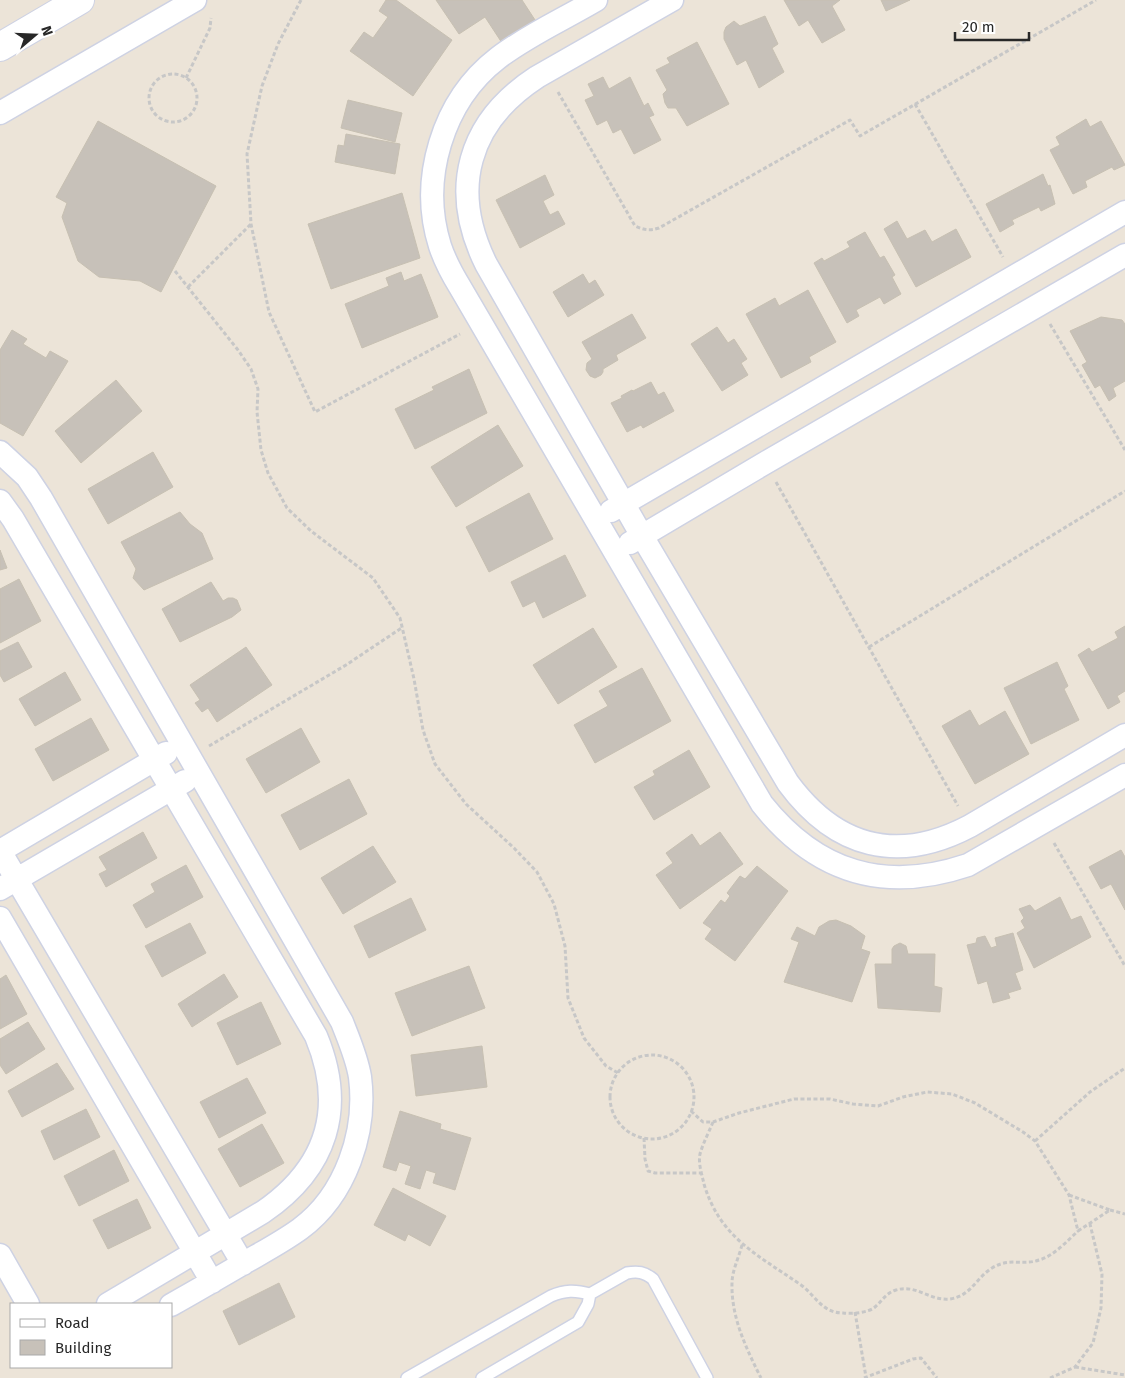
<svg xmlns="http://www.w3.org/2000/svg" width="1125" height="1378" font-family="'Fira Sans',sans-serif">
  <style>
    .building { fill: #c7c1b9; stroke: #c7c0b2 }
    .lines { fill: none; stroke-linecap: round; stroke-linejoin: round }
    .lane-casing { stroke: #ced2e3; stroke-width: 14 }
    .street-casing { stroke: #ced2e3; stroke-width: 25 }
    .secondary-casing { stroke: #ced2e3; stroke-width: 30 }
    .path { stroke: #c7c7c7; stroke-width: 3; stroke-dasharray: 4 2.5; stroke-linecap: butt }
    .lane { stroke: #fff; stroke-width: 11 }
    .street { stroke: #fff; stroke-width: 22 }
    .secondary { stroke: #fff; stroke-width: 28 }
  </style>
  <rect width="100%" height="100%" fill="#ece4d8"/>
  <path class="building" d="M386 0H396L452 40 413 96 350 51 364 32 373 38 388 17 379 11Z
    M436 0H522L537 23 504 46 485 17 459 34Z
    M784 0H840L832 6 845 30 822 43 808 20 799 26Z
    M881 0H910L886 11Z
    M765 16 778 44 772 48 784 72 759 88 746 60 737 65 724 39V32L726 27 734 21 740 26Z
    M697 42 729 104 687 126 676 108H668L665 103 663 94 667 90 656 70 670 63 667 58Z
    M603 77 609 89 630 77 644 106 648 103 654 115 649 117 661 140 634 154 621 129 613 133 607 120 597 125 585 100 594 96 588 84Z
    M348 100 402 113 395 142 341 128Z
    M1086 119 1090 127 1101 121 1125 165 1114 170 1112 167 1085 181 1087 187 1073 194 1050 150 1060 145 1056 137Z
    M98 121 216 186 161 292 140 281 99 277 78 261 62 217 67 203 56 197Z
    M346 134 400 144 395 174 335 162 338 145 344 146Z
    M1043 174 1048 186 1050 185 1055 204 1041 211 1039 207 1012 220 1014 224 1000 232 986 204Z
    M545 175 554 195 543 201 550 215 558 211 565 224 520 248 496 200Z
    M402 193 420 258 331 289 308 224Z
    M897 221 907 239 925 230 932 242 956 229 971 257 916 287 884 229Z
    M865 232 880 258 884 256 895 275 892 277 901 294 884 304 880 297 856 310 859 316 847 323 814 263 822 258 824 261 850 247 847 242Z
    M401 272 404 281 421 274 438 317 362 348 345 304 389 286 386 278Z
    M583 274 589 284 595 280 604 295 568 317 553 292Z
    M808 290 836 342 809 357 811 362 781 378 746 314 775 298 779 306Z
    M632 314 646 338 616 355 618 360 603 369V372L601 375 595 378 590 376 586 370 587 363 592 359 582 342Z
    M1101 317 1122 320 1125 324V381L1113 388 1116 396 1109 401 1100 385 1095 388 1082 365 1087 362 1070 331Z
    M717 327 728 343 734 339 747 359 741 363 748 375 722 391 691 344Z
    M12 330 27 339 23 344 46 358 50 351 68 361 23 436 0 423V350Z
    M469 369 487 413 415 449 395 409 434 390 432 387Z
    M116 380 142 411 81 463 55 431Z
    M651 382 658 395 664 392 674 411 643 428 641 425 627 432 611 403 622 398 621 396 632 390 633 391Z
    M498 425 523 466 456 507 431 467Z
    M153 452 173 487 108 524 88 489Z
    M529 493 553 539 489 572 466 527Z
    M180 512 190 524 202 533 213 559 144 590 133 578 136 569 121 542Z
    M0 550 7 568 0 570Z
    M565 555 586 596 543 618 535 601 523 607 511 582Z
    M19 579 41 621 0 643V589Z
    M211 582 223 601 228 598H233L237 600 241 610 232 617 180 642 162 609Z
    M1125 626V691L1117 696 1120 702 1108 709 1078 655 1089 648 1092 652 1118 638 1115 632Z
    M593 628 617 667 558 704 533 665Z
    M18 642 32 667 4 682 0 675V651Z
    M246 647 272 685 217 722 208 708 202 712 195 703 200 700 190 685Z
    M1057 662 1068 686 1064 689 1079 720 1031 744 1004 688Z
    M642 668 671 721 595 763 574 725 608 706 599 691Z
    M65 672 81 700 35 726 19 699Z
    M970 710 979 726 1005 711 1029 754 975 784 942 726Z
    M91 718 109 750 53 781 35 749Z
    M301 728 320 762 266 793 246 759Z
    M689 750 710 787 654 820 634 787 655 775 653 771Z
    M349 779 367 814 300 850 281 815Z
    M143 832 157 858 106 887 99 874 107 870 99 857Z
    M720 832 743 864 680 909 656 875 673 863 666 853 692 834 700 846Z
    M373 846 396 882 343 914 321 878Z
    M1121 850 1125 857V910L1111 884 1101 889 1089 867Z
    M186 865 203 897 146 928 133 905 155 892 151 884Z
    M757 866 788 891 735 961 705 939 712 929 703 923 721 900 725 903 730 896 727 893 740 876 745 879Z
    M1060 897 1071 920 1081 916 1091 937 1034 968 1017 933 1025 928 1021 921 1024 918 1019 909 1030 905 1035 911Z
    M411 898 426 930 369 958 354 926Z
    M836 920 851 926 865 936 861 949 870 952 852 1002 784 982 799 942 791 939 797 927 815 936 819 927 829 921Z
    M190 923 206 953 162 977 145 946Z
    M1013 933 1023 970 1015 973 1021 989 1008 993 1010 998 993 1003 987 981 978 984 967 945 976 943 977 938 985 936 991 948 997 946 995 938Z
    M900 943 906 946 908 954H935L934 986 942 988 940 1012 878 1008 875 964H892V949L894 946Z
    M469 966 485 1008 412 1036 395 993Z
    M224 974 238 997 192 1027 178 1004Z
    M6 975 27 1014 0 1029V979Z
    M261 1002 281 1044 237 1065 217 1023Z
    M28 1022 45 1049 6 1074 0 1065V1039Z
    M482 1046 487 1087 416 1096 411 1055Z
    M57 1063 74 1089 22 1117 8 1091Z
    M247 1078 266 1113 219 1138 200 1102Z
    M86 1109 100 1137 54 1160 41 1131Z
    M400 1111 441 1124 440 1129 471 1138 455 1190 433 1183 436 1173 426 1170 420 1189 405 1184 411 1166 399 1162 396 1171 383 1167Z
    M262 1124 284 1163 240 1187 218 1149Z
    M114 1150 129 1181 79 1206 64 1176Z
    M393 1188 446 1216 430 1246 408 1234 405 1241 374 1225Z
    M137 1199 151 1228 108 1249 93 1220Z
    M279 1283 295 1317 239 1345 223 1311Z"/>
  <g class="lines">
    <g class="lane-casing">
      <path id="lane" d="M407 1378 551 1296C565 1290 575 1290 590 1294L627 1273C638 1271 644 1272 653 1279L707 1378
        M482 1378 578 1322 588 1304 590 1294"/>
    </g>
    <g class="street-casing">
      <path id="street" d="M596 0C564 19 528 35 498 58 442 101 419 180 440 246 445 261 452 274 460 287L762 804C817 873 885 893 968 865L1125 775
        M672 0 537 77C468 122 449 189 486 264L642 536 788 783C836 848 898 864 970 826L1125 735
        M0 113 195 0
        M0 452 27 477 41 498 342 1022C349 1040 357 1058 360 1077 367 1132 346 1195 300 1229 282 1242 263 1252 244 1263 220 1277 196 1291 171 1305
        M0 501 13 519 316 1036C346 1108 327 1168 263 1212L108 1304
        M611 511 1125 212
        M630 543 765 463 1125 255
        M0 851 243 1264
        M0 851 166 753
        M0 889 185 781
        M0 918 212 1282
        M0 1255 28 1304"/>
    </g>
    <g class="secondary-casing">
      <path id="secondary" d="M0 47 80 0"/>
    </g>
    <path class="path" d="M301 0 278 44 262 86 247 154 251 224 269 312 315 412 460 334
      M149 98a24 24 0 1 1 48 0a24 24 0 1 1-48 0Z
      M186 78 210 28 211 18
      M558 92 635 226C644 230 650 231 659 228L850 120 860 136 1096 0
      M915 104 1003 257
      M175 271 238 350 251 369 258 389 257 412 261 450 268 473 287 508 311 531 373 578 400 618 414 679 423 730 435 764 466 804 514 848 537 872 554 904 565 946 568 998 584 1038 606 1066 618 1073
      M188 287 251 224
      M1050 324 1125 450
      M776 482 958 806
      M869 647 1125 491
      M209 746 346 665 403 627
      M1054 843 1125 966
      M610 1097a42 42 0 1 1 84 0a42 42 0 1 1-84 0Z
      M691 1111 703 1122H713L739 1113 794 1099H830L853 1104 878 1106 903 1097 927 1092 952 1094 975 1103 1023 1132 1035 1141 1069 1195
      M713 1122C709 1132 703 1143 700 1154 698 1163 702 1175 704 1184 720 1238 758 1255 801 1285 815 1295 822 1313 843 1313 852 1314 868 1313 875 1307 882 1301 886 1293 896 1290 917 1284 929 1301 950 1299 971 1296 976 1278 992 1268 1010 1257 1022 1266 1039 1260 1054 1256 1067 1241 1078 1231
      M644 1138 645 1159 648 1171 655 1173H701
      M1035 1141 1090 1092 1125 1068
      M1069 1195 1110 1210 1078 1231Z
      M1110 1210 1125 1214
      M742 1245C739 1257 732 1271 732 1283 731 1317 746 1348 761 1378
      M855 1312 866 1377
      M1075 1367 1125 1375
      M864 1378 913 1359 921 1358 937 1378
      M1050 1378 1075 1367 1093 1343 1101 1308 1102 1274 1090 1224"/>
    <use href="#lane" class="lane"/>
    <use href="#street" class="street"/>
    <use href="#secondary" class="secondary"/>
  </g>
  <rect x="10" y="1303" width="162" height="65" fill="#ffffff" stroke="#a9a9a9"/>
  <rect x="20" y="1319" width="25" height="8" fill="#ffffff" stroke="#a9a9a9"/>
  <text x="55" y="1328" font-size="15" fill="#282828">Road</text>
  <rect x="20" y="1340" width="25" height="15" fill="#c7c1b9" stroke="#a9a9a9"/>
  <text x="55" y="1353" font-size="15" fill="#282828">Building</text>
  <g transform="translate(35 35) rotate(71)" stroke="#ffffff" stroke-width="4" paint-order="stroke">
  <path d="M0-4L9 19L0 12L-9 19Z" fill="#282828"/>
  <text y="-8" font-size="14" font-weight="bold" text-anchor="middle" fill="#282828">N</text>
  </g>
  <path d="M955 32v8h74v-8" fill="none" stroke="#282828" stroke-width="2.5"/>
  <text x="962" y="32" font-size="15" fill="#282828" stroke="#ffffff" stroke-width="4" paint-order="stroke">20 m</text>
</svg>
